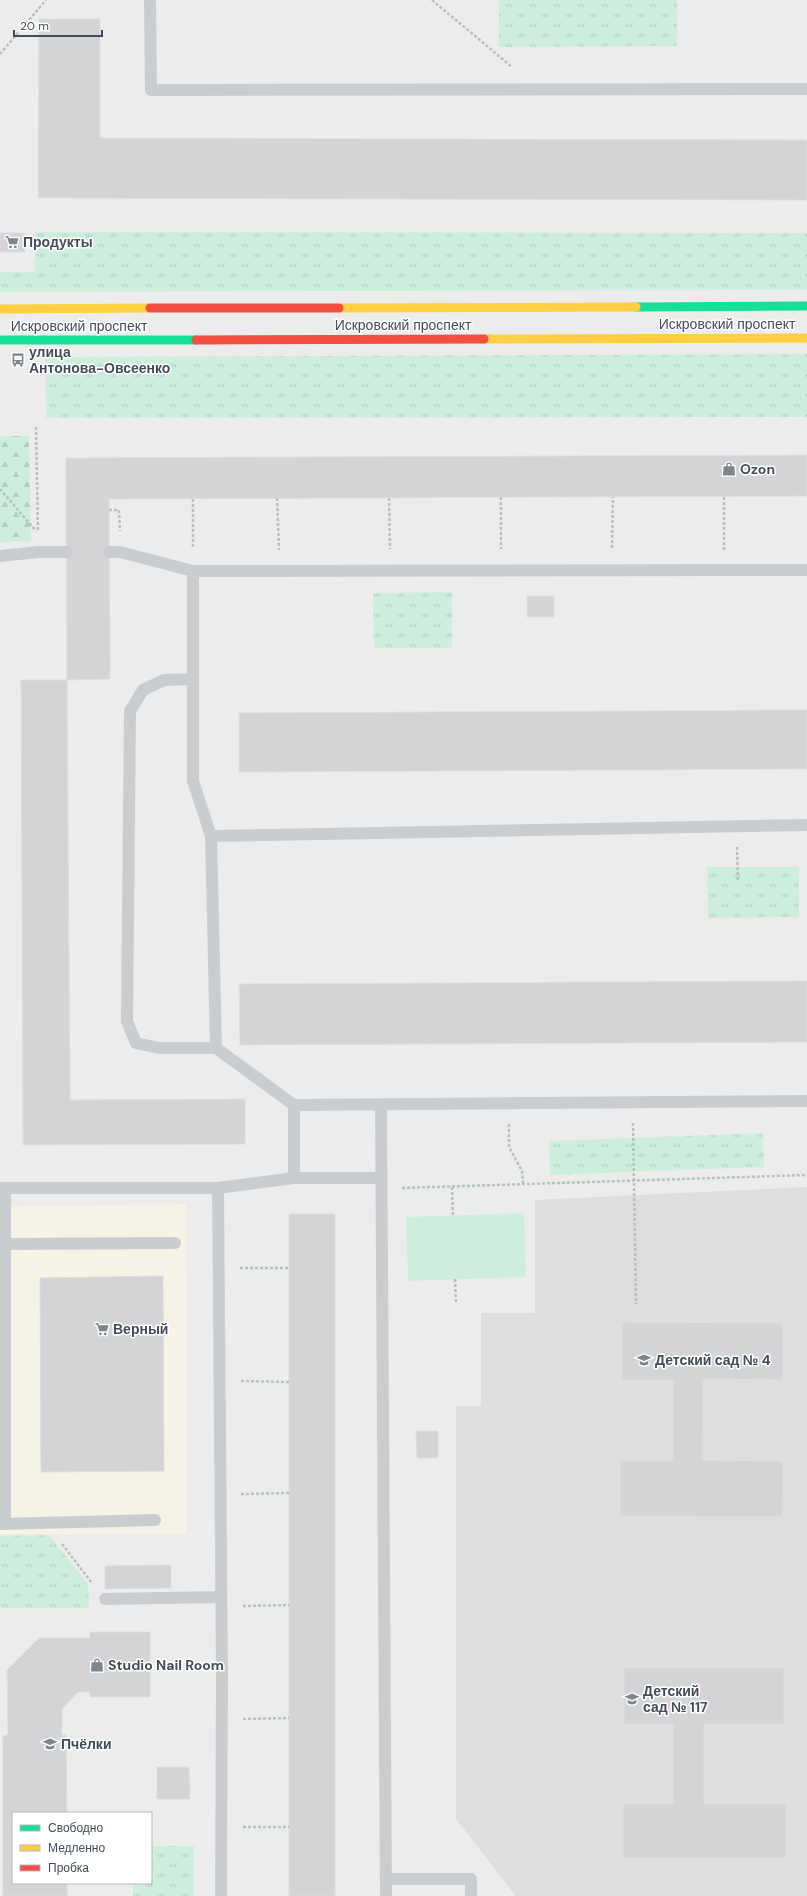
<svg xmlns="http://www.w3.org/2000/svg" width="807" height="1896" font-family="'DM Sans',sans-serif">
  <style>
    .commercial { fill: #f5f2e6 }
    .education { fill: #dfddde }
    .grass { fill: url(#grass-tufts) }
    .forest { fill: url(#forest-firs) }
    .garden { fill: #ceeedd }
    .building { fill: #d4d4d7; stroke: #dededf }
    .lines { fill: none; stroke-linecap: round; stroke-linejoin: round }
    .path { stroke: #b5c2c0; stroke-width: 2.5; stroke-dasharray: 3 2; stroke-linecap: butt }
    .lane { stroke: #cacdd0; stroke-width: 12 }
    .fast { stroke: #16e098; stroke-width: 9 }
    .slow { stroke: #ffcf43; stroke-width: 9 }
    .jam { stroke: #f24e42; stroke-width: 9 }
    .labels { text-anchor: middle; stroke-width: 3; stroke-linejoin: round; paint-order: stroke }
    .poi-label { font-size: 14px; font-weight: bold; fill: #434d59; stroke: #fff; text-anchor: start }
    .street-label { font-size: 14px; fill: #434d59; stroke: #fff }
  </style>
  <defs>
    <pattern id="grass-tufts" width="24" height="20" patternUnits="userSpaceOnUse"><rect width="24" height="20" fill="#ceeedd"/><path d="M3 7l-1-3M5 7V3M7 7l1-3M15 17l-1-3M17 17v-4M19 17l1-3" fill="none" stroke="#b2cec0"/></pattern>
    <pattern id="forest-firs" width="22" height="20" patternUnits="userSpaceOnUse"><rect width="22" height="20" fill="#ceeedd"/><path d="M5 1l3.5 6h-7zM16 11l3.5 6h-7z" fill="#b2cec0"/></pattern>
  </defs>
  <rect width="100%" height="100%" fill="#edecec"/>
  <path class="commercial" d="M186 1204 187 1534H0V1207Z"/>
  <path class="education" d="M807 1187V1896H516L456 1819V1406H481V1313H535V1200Z"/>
  <path class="grass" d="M499 0H677V46L499 47Z
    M35 232 807 233V290L0 292V272H35Z
    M807 354V417L46 418 45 357Z
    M452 592V648H374L373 593Z
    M707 867H799V917L708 918Z
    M763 1133 764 1167 550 1175 549 1141Z
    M49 1535 88 1584 89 1608H0V1536Z
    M151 1846H194V1896H133V1883H151Z"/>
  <path class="forest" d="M0 436H29L31 541 0 542Z"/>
  <path class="garden" d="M524 1213 526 1277 408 1281 406 1217Z"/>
  <path class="building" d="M39 19H100V138L807 140V200L38 198Z
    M0 233H25V252H0Z
    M807 455V496L109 499 110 679 67 680 66 458Z
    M527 596H554V617H527Z
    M21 680H67L70 1100 245 1099V1144L23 1145Z
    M807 710V769L239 772V713Z
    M807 981V1042L240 1045 239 984Z
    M289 1214H335V1896H289Z
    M163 1276 164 1471 41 1472 40 1278Z
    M622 1322 783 1323V1380L703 1379 702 1460 783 1461 782 1517 620 1516V1460L673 1461V1380H622Z
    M416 1431H438V1458H417Z
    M171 1565V1588L105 1589V1566Z
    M90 1632H150V1697H90V1692H78L62 1709V1735H66L67 1813H13V1883H67V1896H3V1736L8 1735 7 1670 39 1638H90Z
    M624 1668H784V1724H704V1804H786V1858H623V1804H673V1724H624Z
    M157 1767H189L190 1799H157Z"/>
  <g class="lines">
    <path class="path" d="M432 0 512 67
      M0 54 46 0
      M36 427 38 532
      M0 489 36 531
      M501 497V549
      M724 497V550
      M277 498 279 550
      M389 498 390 549
      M193 499V548
      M109 510H119L120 531
      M612 548 613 497
      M737 847 738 882
      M633 1123 636 1304
      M509 1124V1147L522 1171 523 1184
      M452 1187 453 1216
      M402 1188 807 1175
      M240 1268H289
      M455 1279 456 1303
      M241 1381 289 1382
      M241 1494 289 1493
      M62 1544 92 1583
      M243 1606 289 1605
      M243 1719 289 1718
      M243 1827H289"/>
    <path class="lane" d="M150 0 151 90 807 89
      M109 552H120L193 571 807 570
      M0 556 38 552H67
      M193 571V781L211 836 216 1048 294 1105 807 1101
      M193 679 164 680 143 690 130 711 127 1021 136 1043 159 1048H216
      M211 836 807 825
      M294 1105V1178H381
      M381 1105 386 1896
      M0 1188H218L222 1675 221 1896
      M218 1188 294 1178
      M5 1244 175 1243
      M0 1524 155 1520
      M5 1524V1188
      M105 1599 221 1597
      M386 1879H471V1896"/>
    <path class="fast" d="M636 307 807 306
      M0 340H196"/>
    <path class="slow" d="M339 308 636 307
      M0 309 150 308
      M484 339 807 338"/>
    <path class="jam" d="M150 308H339
      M196 340 484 339"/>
  </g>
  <defs>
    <g id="supermarket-bare" transform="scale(1.08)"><path d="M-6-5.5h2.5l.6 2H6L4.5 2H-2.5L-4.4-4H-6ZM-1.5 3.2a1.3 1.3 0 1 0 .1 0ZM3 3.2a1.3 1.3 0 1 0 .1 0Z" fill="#7e858c" stroke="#fff" stroke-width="2.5" paint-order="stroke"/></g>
    <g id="bus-bare" transform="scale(1.08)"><path d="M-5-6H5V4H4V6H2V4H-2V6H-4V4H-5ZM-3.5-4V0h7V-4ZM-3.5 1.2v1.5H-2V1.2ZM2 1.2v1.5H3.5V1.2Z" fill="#7e858c" stroke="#fff" stroke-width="2.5" paint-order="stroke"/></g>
    <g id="shop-bare" transform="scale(1.08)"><path d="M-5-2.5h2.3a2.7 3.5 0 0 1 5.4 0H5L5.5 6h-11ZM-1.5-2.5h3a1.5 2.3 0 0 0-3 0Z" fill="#7e858c" stroke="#fff" stroke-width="2.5" paint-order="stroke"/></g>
    <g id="school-bare" transform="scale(1.08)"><path d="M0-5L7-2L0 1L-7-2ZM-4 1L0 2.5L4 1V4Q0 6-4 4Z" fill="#7e858c" stroke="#fff" stroke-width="2.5" paint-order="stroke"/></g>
  </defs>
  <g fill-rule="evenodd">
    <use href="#supermarket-bare" x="12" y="242"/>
    <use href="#bus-bare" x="18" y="360"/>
    <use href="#shop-bare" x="729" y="469"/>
    <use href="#supermarket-bare" x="102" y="1329"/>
    <use href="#school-bare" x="644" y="1360"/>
    <use href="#shop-bare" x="97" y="1665"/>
    <use href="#school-bare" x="632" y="1699"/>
    <use href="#school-bare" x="50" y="1744"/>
  </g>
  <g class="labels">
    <g class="poi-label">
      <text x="23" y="247">Продукты</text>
      <text x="29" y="357">улица<tspan x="29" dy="16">Антонова-Овсеенко</tspan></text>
      <text x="740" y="474">Ozon</text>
      <text x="113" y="1334">Верный</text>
      <text x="655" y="1365">Детский сад № 4</text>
      <text x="108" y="1670">Studio Nail Room</text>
      <text x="643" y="1696">Детский<tspan x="643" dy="16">сад № 117</tspan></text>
      <text x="61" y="1749">Пчёлки</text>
    </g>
    <g class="street-label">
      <text x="727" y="329">Искровский проспект</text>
      <text x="403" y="330">Искровский проспект</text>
      <text x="79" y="331">Искровский проспект</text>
    </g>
  </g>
  <rect x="12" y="1812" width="140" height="72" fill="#ffffff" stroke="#b4b8bd"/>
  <rect x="20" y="1825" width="20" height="6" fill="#16e098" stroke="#b4b8bd"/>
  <text x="48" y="1832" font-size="12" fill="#434d59">Свободно</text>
  <rect x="20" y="1845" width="20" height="6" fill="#ffcf43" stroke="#b4b8bd"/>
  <text x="48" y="1852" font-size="12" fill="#434d59">Медленно</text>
  <rect x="20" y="1865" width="20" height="6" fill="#f24e42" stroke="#b4b8bd"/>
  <text x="48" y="1872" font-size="12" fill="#434d59">Пробка</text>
  <path d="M14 30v6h88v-6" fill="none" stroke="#434d59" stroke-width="2"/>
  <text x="20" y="30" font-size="12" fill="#434d59" stroke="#ffffff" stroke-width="3" paint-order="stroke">20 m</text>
</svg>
